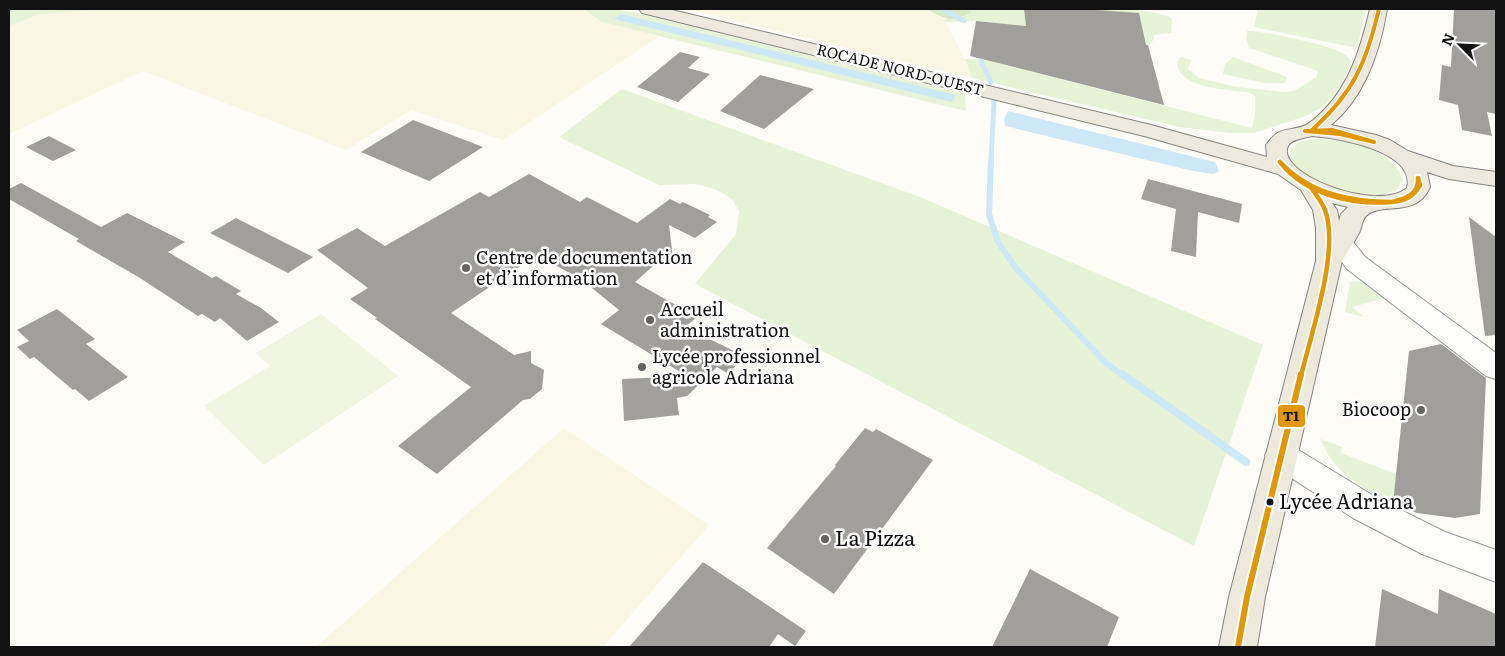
<svg xmlns="http://www.w3.org/2000/svg" width="1505" height="656" font-family="Literata,serif">
  <style>
    .farmland { fill: #f9f7e4 }
    .green { fill: #e7f3d7 }
    .forest { fill: #d8eac5 }
    .pitch { fill: #f0f6e1 }
    .water { fill: #cde8f7 }
    .lines { fill: none; stroke-linecap: round; stroke-linejoin: round }
    .stream-far2 { stroke: #cde8f7; stroke-width: 5 }
    .stream-far1 { stroke: #cde8f7; stroke-width: 6 }
    .stream { stroke: #cde8f7; stroke-width: 8 }
    .building { fill: #a19f9c }
    .minor-casing { stroke: #979795; stroke-width: 2 }
    .major-casing { stroke: #858482; stroke-width: 2 }
    .minor { fill: #fffffe; fill-rule: evenodd }
    .major { fill: #ede9dc; fill-rule: evenodd }
    .bus-1-far2-casing { stroke: #fff; stroke-width: 6 }
    .bus-1-far1-casing { stroke: #fff; stroke-width: 8 }
    .bus-1-casing { stroke: #fff; stroke-width: 10 }
    .bus-1-far2 { stroke: #e09702; stroke-width: 4 }
    .bus-1-far1 { stroke: #e09702; stroke-width: 4.5 }
    .bus-1 { stroke: #e09702; stroke-width: 6 }
    .poi-dot { fill: #646362; stroke: #fff; stroke-width: 2 }
    .bus-dot { fill: #111; stroke: #fff; stroke-width: 2 }
    .labels { text-anchor: middle; stroke-width: 5; stroke-linejoin: round; paint-order: stroke }
    .far-street-label { font-size: 15px; fill: #111; stroke: #fff }
    .poi-label { font-size: 18px; fill: #111; stroke: #fff; text-anchor: start }
    .near-bus-label { font-size: 20px; fill: #111; stroke: #fff; text-anchor: start }
    .near-poi-label { font-size: 21px; fill: #111; stroke: #fff; text-anchor: start }
    .line-badge { stroke: #fff; stroke-width: 2 }
    .pale-badge-label { font-size: 14px; text-anchor: middle; font-weight: bold; fill: #111 }
  </style>
  <rect width="100%" height="100%" fill="#fdfcf7"/>
  <path class="farmland" d="M107 9H583L602 22 660 36 503 140 411 110 346 150 143 71 9 134V26L40 14Z
    M686 9H927L944 19 965 59 972 78Z
    M564 428 709 525 603 647H316Z"/>
  <path class="green" d="M9 9H107L40 14 9 26Z
    M583 9H612L636 13 965 94 966 111 602 22Z
    M968 9H1115L1153 12 1170 17 1172 19 1171 33 1155 35 1152 42 1148 45 1103 41 1091 33 976 21 946 22 944 19 962 17 973 12Z
    M1258 9H1366L1357 48 1254 27Z
    M1247 31C1264 31 1325 44 1340 52 1345 54 1349 58 1352 62L1340 87 1324 106 1306 116 1254 133H1230L1179 127 972 78 965 59 986 60 1252 128 1255 114V96C1248 90 1237 92 1228 90 1211 88 1178 84 1177 62L1181 57 1191 60 1188 69 1199 78 1237 87 1283 92 1294 91 1304 85 1316 77 1318 71 1249 48 1246 39Z
    M1233 57 1287 77 1285 83H1265L1223 74 1225 64Z
    M622 89 920 197 1263 345 1194 546 695 284 736 234 739 211 732 199 717 190 696 184 659 185 559 137Z
    M1313 139C1345 139 1389 147 1403 179 1401 183 1400 187 1397 189 1372 208 1288 185 1291 149L1299 142Z
    M1355 281 1366 283 1385 298 1352 307 1364 317 1345 312 1350 282Z
    M1320 439 1342 447 1341 453 1396 474 1393 503C1372 494 1346 479 1332 460 1327 454 1324 446 1320 439Z"/>
  <path class="forest" d="M927 9H968L973 12C951 22 947 21 927 9Z"/>
  <path class="pitch" d="M321 314 398 376 264 465 204 406 270 366 256 353Z"/>
  <path class="water" d="M621 14 956 95 952 102 614 19Z
    M1008 111 1215 162 1219 171 1214 174 1193 171 1005 126 1004 119Z"/>
  <g class="lines">
    <path class="stream-far2" d="M943 9 964 21
      M981 61 991 82
      M991 162 994 101"/>
    <path class="stream-far1" d="M991 161 989 214 998 242 1015 267 1105 362 1123 376"/>
    <path class="stream" d="M1122 374 1246 462"/>
  </g>
  <path class="building" d="M1024 9H1083L1139 13 1146 45H1148L1164 105 970 56 976 21 1026 26Z
    M1454 9H1496V114L1487 112 1492 136 1462 130 1458 105 1439 100 1442 65 1451 67Z
    M680 52 700 57 688 68 710 74 678 102 637 87Z
    M760 75 814 89 764 129 720 111Z
    M413 120 483 147 429 181 361 152Z
    M49 136 76 150 53 161 26 147Z
    M529 174 580 202 587 197 637 223 670 199 680 204 683 202 710 215 708 217 717 222 695 238 669 225 673 259 660 260 635 282 697 317 685 327 734 351 729 355 740 361 729 374 717 367 687 396 677 398 679 415 624 421 622 379 687 376 601 324 619 310 582 280 548 261 541 263H525L451 313 514 355 531 351V363L544 370 542 389 530 399 523 400 437 474 398 446 471 387 375 319 377 318 350 299 368 288 317 250 357 228 385 246 480 192 489 197Z
    M1148 179 1242 204 1239 223 1198 212 1196 257 1171 251 1176 209 1141 199Z
    M21 183 101 227 127 213 185 242 168 252 212 278 216 276 241 291 236 294 261 308 279 322 247 341 220 318 215 322 202 314 198 316 140 278 76 241 79 239 9 199V189Z
    M1469 217 1496 237V335L1485 336Z
    M236 218 313 257 288 273 210 233Z
    M57 309 95 339 86 344 128 377 89 401 75 389 73 390 34 357 30 359 17 347 29 341 17 330Z
    M1441 344 1486 378 1480 514 1455 518 1417 513 1393 503 1409 351Z
    M865 428 873 432 876 429 933 460 834 594 767 548 836 466 835 465Z
    M703 562 806 631 795 646 778 634 769 647H629Z
    M1030 569 1119 617 1107 647H992Z
    M1382 589 1438 614 1439 589 1496 614V647H1375Z"/>
  <g class="lines">
    <g class="minor-casing">
      <path id="minor" d="M1341 236 1350 238 1365 257 1496 353V379L1486 376 1347 269 1329 244 1332 238Z
        M1281 442 1292 446 1377 498 1445 532 1496 550V582L1422 554 1353 518 1270 464 1265 455 1270 446Z"/>
    </g>
    <g class="major-casing">
      <path id="major" d="M639 9H668L1151 125 1267 157 1266 145C1281 124 1288 133 1306 125 1312 122 1319 115 1324 110 1351 82 1361 46 1370 9H1387C1380 51 1365 97 1331 125L1376 135 1390 140 1408 151 1453 166 1496 172V186L1449 179 1427 172 1430 187C1416 219 1382 201 1366 216 1362 220 1362 226 1360 231 1355 241 1348 251 1342 261L1265 597 1257 647H1219L1229 597 1316 261V228L1313 210 1301 190 1278 174 1144 136 642 13ZM1312 136C1336 138 1416 150 1407 188 1377 213 1275 174 1288 146 1291 139 1305 138 1312 136ZM1332 203 1348 207 1341 214 1339 221 1337 210Z"/>
    </g>
    <use href="#minor" class="minor"/>
    <use href="#major" class="major"/>
    <g class="bus-1-far2-casing">
      <path id="bus-1-far2" d="M1312 130C1354 92 1366 63 1379 9
        M1305 131 1332 130 1374 142
        M1305 131 1340 134 1374 142"/>
    </g>
    <g class="bus-1-far1-casing">
      <path id="bus-1-far1" d="M1280 162C1310 194 1350 202 1392 202
        M1280 162C1305 195 1353 205 1392 202
        M1392 202C1406 199 1419 194 1418 178
        M1392 202C1405 201 1413 197 1420 185L1418 178
        M1301 376C1311 334 1340 250 1325 210 1322 202 1315 194 1311 187"/>
    </g>
    <g class="bus-1-casing">
      <path id="bus-1" d="M1238 647 1247 597 1301 374"/>
    </g>
    <use href="#bus-1-far2" class="bus-1-far2"/>
    <use href="#bus-1-far1" class="bus-1-far1"/>
    <use href="#bus-1" class="bus-1"/>
  </g>
  <g class="poi-dot">
    <circle cx="466" cy="268" r="5"/>
    <circle cx="650" cy="320" r="5"/>
    <circle cx="642" cy="367" r="5"/>
    <circle cx="1421" cy="410" r="5"/>
    <circle cx="825" cy="539" r="5"/>
  </g>
  <circle class="bus-dot" cx="1270" cy="502" r="4.5"/>
  <g class="labels">
    <g class="far-street-label">
      <text transform="translate(900 70) rotate(14)" y="5">ROCADE NORD-OUEST</text>
    </g>
    <g class="poi-label">
      <text x="476" y="264">Centre de documentation<tspan x="476" dy="21">et d’information</tspan></text>
      <text x="660" y="316">Accueil<tspan x="660" dy="21">administration</tspan></text>
      <text x="652" y="363">Lycée professionnel<tspan x="652" dy="21">agricole Adriana</tspan></text>
      <text x="1411" y="416" text-anchor="end">Biocoop</text>
    </g>
    <g class="near-bus-label">
      <text x="1279" y="509">Lycée Adriana</text>
    </g>
    <g class="near-poi-label">
      <text x="835" y="546">La Pizza</text>
    </g>
  </g>
  <rect class="line-badge" x="1277" y="404" width="29" height="24" rx="5" fill="#e09702"/>
  <g class="pale-badge-label">
    <text x="1291" y="421">T1</text>
  </g>
  <rect width="1505" height="656" fill="none" stroke="#111111" stroke-width="20"/>
  <g transform="translate(1460 45) rotate(294)" stroke="#ffffff" stroke-width="4" paint-order="stroke">
  <path d="M0-4L9 19L0 12L-9 19Z" fill="#111111"/>
  <text y="-8" font-size="14" font-weight="bold" text-anchor="middle" fill="#111111">N</text>
  </g>
</svg>
